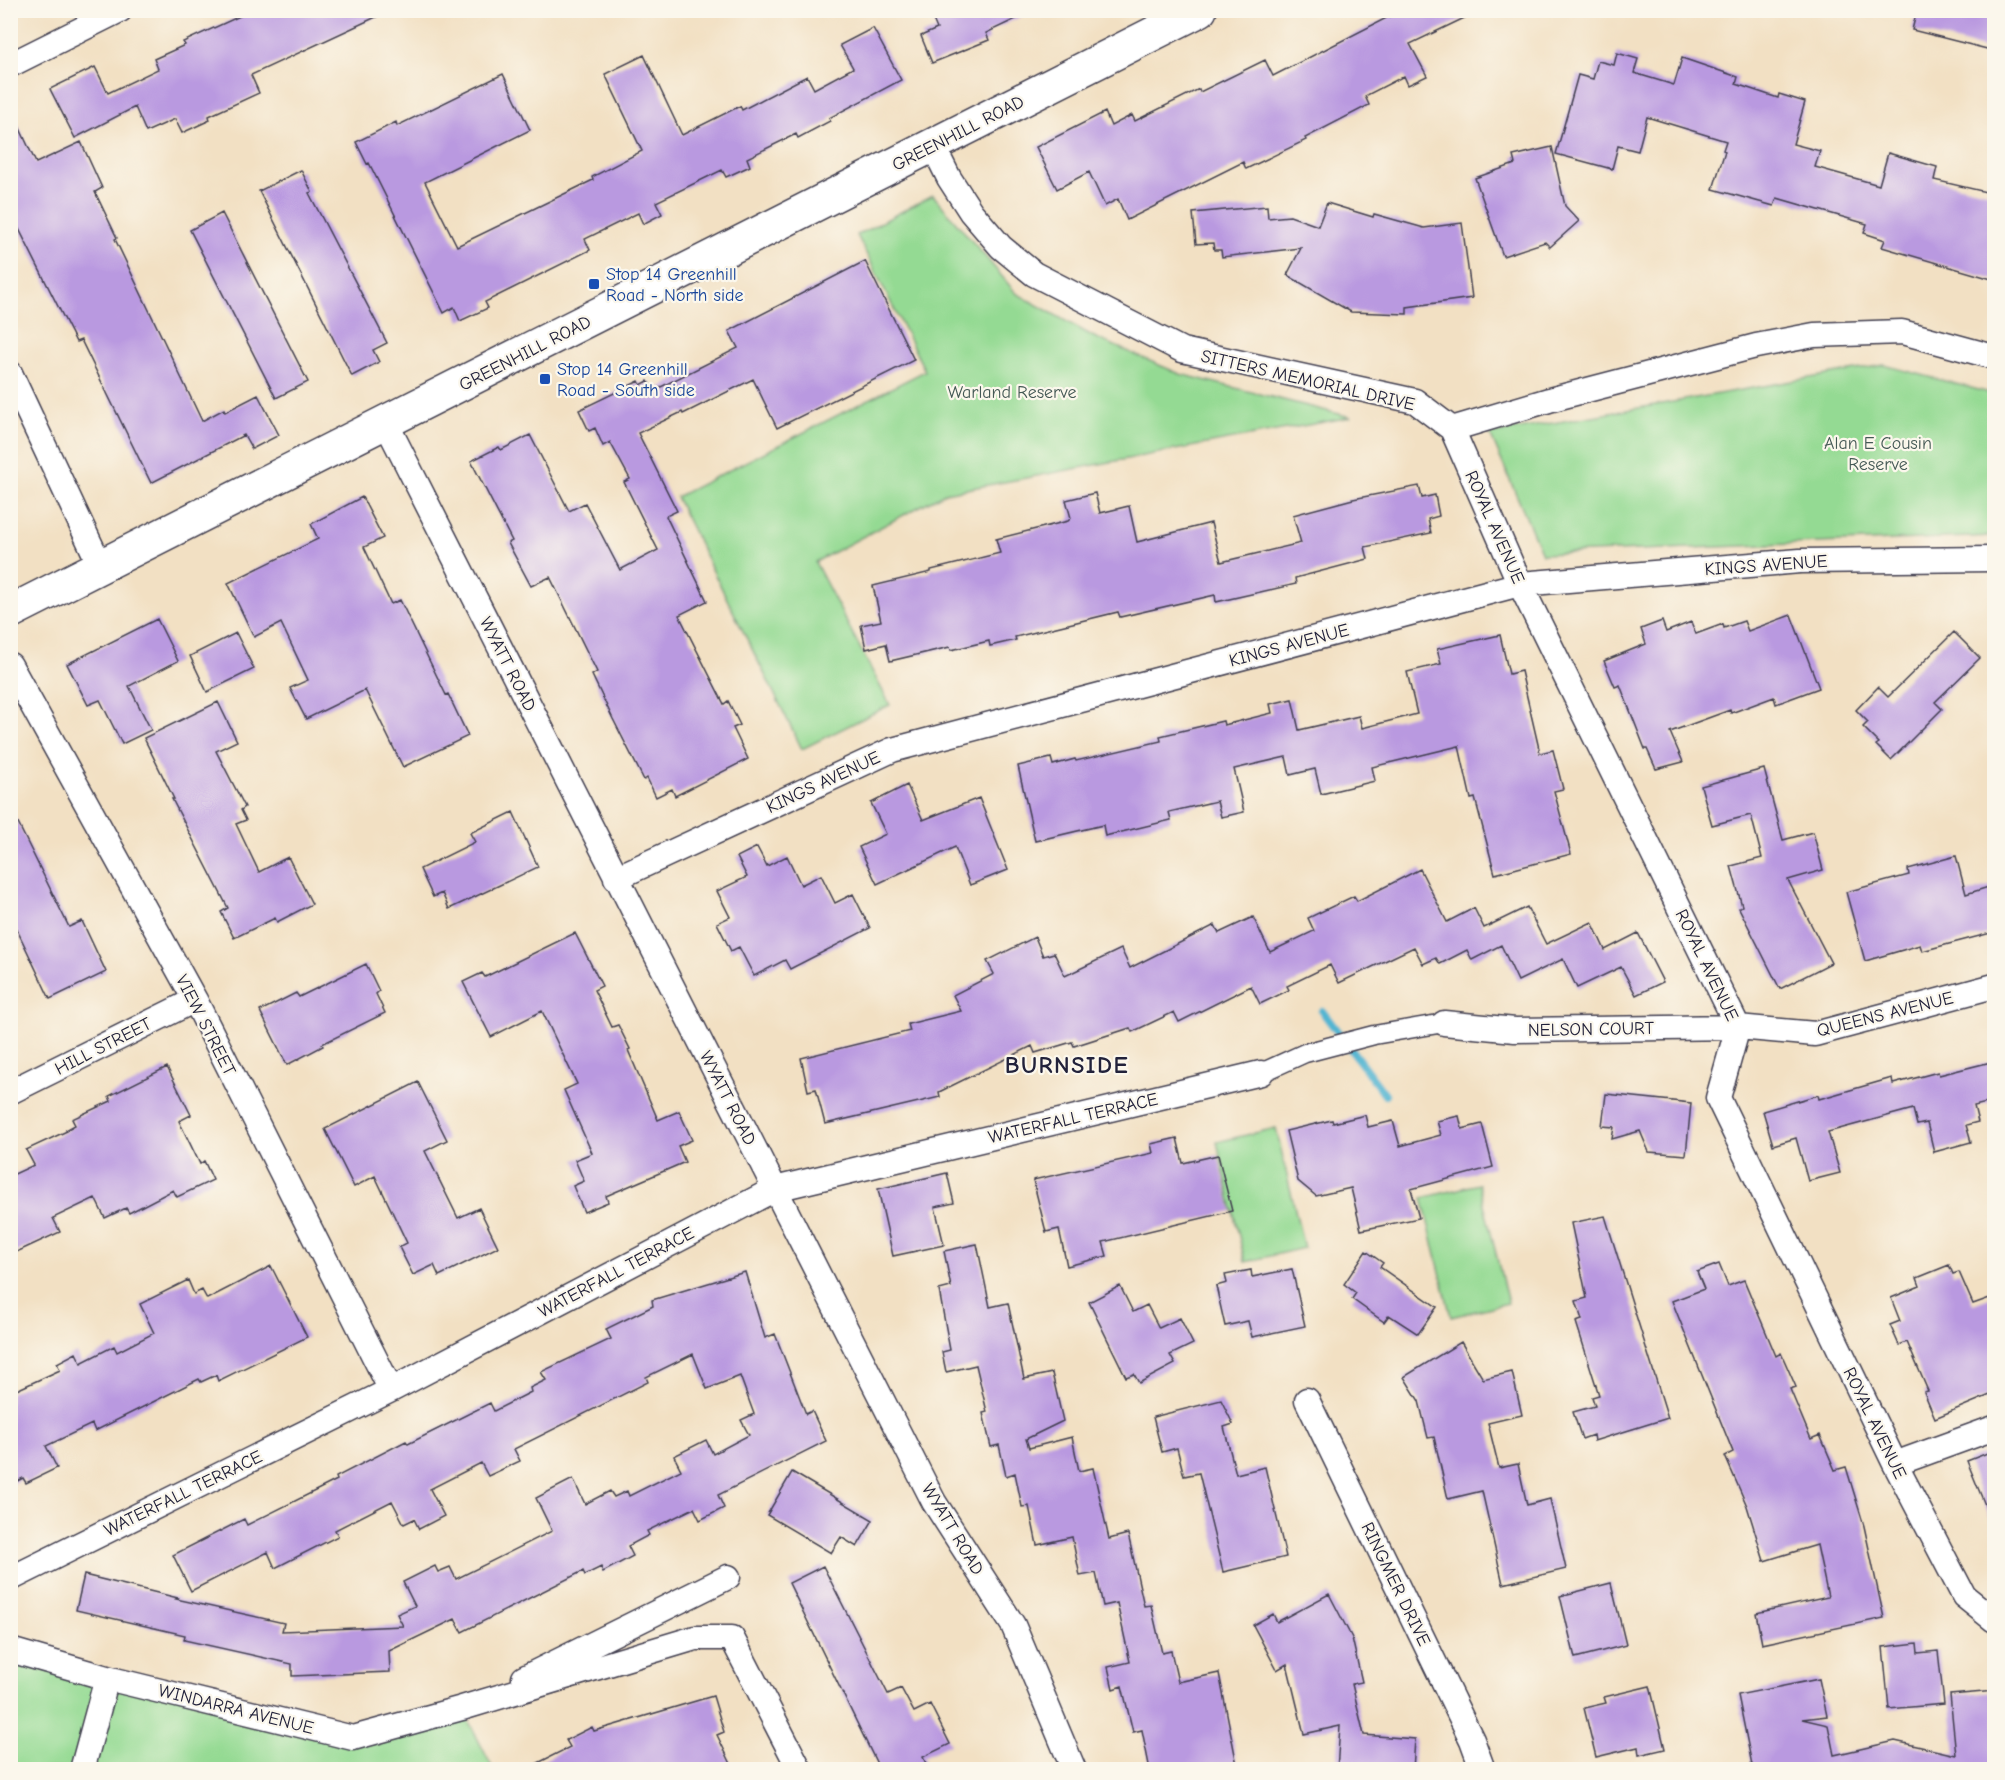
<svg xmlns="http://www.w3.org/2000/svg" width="2005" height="1780" font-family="'Comic Neue',sans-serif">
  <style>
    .green { fill: #94da93; stroke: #5b7e67; stroke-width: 1.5 }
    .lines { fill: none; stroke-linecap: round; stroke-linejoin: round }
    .stream { stroke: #52b5d1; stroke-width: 8 }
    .building { fill: #b999e0 }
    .pedestrian-casing { stroke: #413e4f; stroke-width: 21 }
    .minor-casing { stroke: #413e4f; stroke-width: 27 }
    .secondary-casing { stroke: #413e4f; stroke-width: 36 }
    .pedestrian { stroke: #fff; stroke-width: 18 }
    .minor { stroke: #fff; stroke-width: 24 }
    .secondary { stroke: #fff; stroke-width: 33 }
    .transit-dot { fill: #1a4fb4; stroke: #fbf7ec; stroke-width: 2 }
    .labels { text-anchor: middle; stroke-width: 4.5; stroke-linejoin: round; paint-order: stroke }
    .street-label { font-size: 18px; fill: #22223b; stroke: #fbf7ec }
    .transit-label { font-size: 18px; fill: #164399; stroke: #fbf7ec; text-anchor: start }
    .park-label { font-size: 18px; fill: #445955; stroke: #fbf7ec }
    .district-label { font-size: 24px; font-weight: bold; letter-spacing: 1.5px; fill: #22223b; stroke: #fbf7ec }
  </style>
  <rect width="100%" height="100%" fill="#fbf7ec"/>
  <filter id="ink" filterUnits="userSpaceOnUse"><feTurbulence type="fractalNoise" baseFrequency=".0167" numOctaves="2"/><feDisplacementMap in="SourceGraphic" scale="12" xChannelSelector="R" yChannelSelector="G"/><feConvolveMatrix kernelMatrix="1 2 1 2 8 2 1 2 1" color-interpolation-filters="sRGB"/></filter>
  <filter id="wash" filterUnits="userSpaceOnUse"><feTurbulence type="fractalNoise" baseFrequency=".008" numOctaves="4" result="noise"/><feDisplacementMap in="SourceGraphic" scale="24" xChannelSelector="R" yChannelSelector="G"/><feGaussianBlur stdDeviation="1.35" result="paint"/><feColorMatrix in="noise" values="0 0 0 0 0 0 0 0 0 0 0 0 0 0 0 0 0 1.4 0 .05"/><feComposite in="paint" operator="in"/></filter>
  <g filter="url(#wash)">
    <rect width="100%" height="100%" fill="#f2e0c3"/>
    <path class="green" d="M933 195 1016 293 1094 337 1180 374 1351 417 945 493 815 562 890 705 802 749 676 497 925 371 857 235Z
      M1884 365 1994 394V536L1542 554 1490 434Z
      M1276 1128 1304 1248 1245 1262 1217 1142Z
      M1479 1184 1508 1303 1451 1317 1422 1198Z
      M10 1650 353 1738 462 1708 493 1769H11Z"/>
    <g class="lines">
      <path class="stream" d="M1322 1011 1385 1095"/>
    </g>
    <g id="blocks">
      <path class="building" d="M253 10H391L251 75 259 93 209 116 210 120 182 133 175 119 146 132 135 107 75 138 50 89 95 67 108 93 158 69 154 59 185 45 183 42Z
        M929 10H1035L986 33 989 40 932 63 921 36 937 29Z
        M1402 10H1481L1410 44 1427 76 1408 85 1404 76 1365 96 1369 105 1305 138 1306 140 1246 169 1243 162 1127 220 1118 199 1105 206 1089 172 1057 189 1036 147 1105 112 1111 126 1132 115 1135 121 1199 89 1200 92 1265 60 1273 76Z
        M1917 10H1995V51L1912 30Z
        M873 28 901 80 829 118 830 121 798 138 796 134 747 158 750 166 726 177 722 170 656 202 662 214 643 224 638 213 585 239 590 250 485 302 488 308 460 321 454 307 444 313 369 163 367 164 356 142 396 122 397 126 503 74 530 130 425 182 457 246 593 180 592 177 642 151 605 74 644 55 682 135 740 106 742 110 807 76 814 89 853 68 840 45Z
        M1617 53 1638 59 1634 73 1674 85 1682 58 1738 77 1736 84 1778 98 1779 94 1805 102 1793 144 1820 151 1815 167 1879 185 1888 153 1937 167 1934 180 1995 194V280L1882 247 1885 240 1864 233 1867 224 1777 198 1774 206 1713 189 1725 151 1723 150 1726 141 1647 117 1638 151 1618 146 1612 169 1556 154 1578 75 1593 79 1598 61 1614 65Z
        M10 107 36 163 81 142 102 188 95 192 117 238 115 239 202 421 224 409 225 412 258 395 279 435 252 449 244 435 151 483 81 340 76 342 18 227 10 231Z
        M1552 147 1565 206 1579 221 1550 247 1545 242 1503 256 1475 178 1515 164 1513 156Z
        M301 170 312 192 309 193 387 343 373 350 379 362 352 376 259 191Z
        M1327 203 1373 217 1374 214 1424 228 1462 223 1472 298 1407 307V314L1351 312 1287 275 1301 248 1222 257 1221 250H1214L1213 243 1196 244 1193 213 1267 206 1268 218 1290 216 1318 226Z
        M222 213 308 382 276 398 190 230Z
        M865 261 914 360 777 428 753 379 683 414 682 412 638 433 677 511 666 516 707 601 679 615 724 704 728 701 740 725 733 728 748 759 675 796 672 789 656 797 647 778 644 780 613 719 592 675 597 672 550 577 531 586 508 543 512 541 471 461 499 447 501 450 530 435 569 511 585 503 620 570 658 550 624 482 630 479 610 442 603 446 595 428 589 431 579 410 639 381 641 385 648 381 653 391 738 348 729 331Z
        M1419 486 1422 498 1435 495 1439 516 1428 519 1431 533 1365 547 1368 559 1295 578 1296 584 1216 602 1215 595 1120 617 1118 612 1015 637 1016 640 990 646 989 641 951 650 950 647 890 661 886 644 866 649 861 625 881 621 873 586 931 572V570L1000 553 996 539 1068 521 1071 518 1066 500 1095 493 1100 513 1129 506 1137 542 1211 523 1221 562 1301 543 1293 515 1353 499Z
        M362 497 383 538 364 547 391 604 400 600 446 695 448 694 468 736 403 767 365 690 306 719 290 688 308 680 281 623 254 637 228 583 318 539 311 524Z
        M1791 615 1819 688 1776 704 1774 697 1731 713 1730 710 1670 732 1683 762 1656 769 1647 749H1645L1620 685 1615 687 1604 661 1646 644 1641 629 1662 621 1666 632 1691 622 1696 634 1723 624 1724 628 1744 621 1748 631Z
        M157 619 178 661 129 686 151 730 122 744 100 700 88 705 67 664Z
        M1954 632 1980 658 1935 702 1942 709 1891 760 1876 745 1879 743 1863 727 1868 722 1856 710 1878 687 1888 697Z
        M236 633 254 669 207 692 190 656Z
        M1500 635 1509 674 1521 671 1540 753 1553 750 1563 789 1554 791 1571 854 1495 874 1475 798 1471 799 1459 746 1372 767 1375 781 1321 794 1315 769 1290 775 1286 757 1234 769 1244 812 1221 817 1217 801 1169 812 1171 820 1105 836 1103 825 1035 841 1018 766 1051 758 1053 765 1075 759 1076 761 1161 741 1160 736 1223 721 1224 725 1272 713 1270 704 1292 699 1299 730 1359 716 1362 728 1417 714 1407 672 1441 664 1437 649Z
        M218 702 237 741 216 751 245 807 241 810 246 820 236 824 259 872 288 857 312 904 277 922 275 918 234 938 221 912 228 908 172 799H174L144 738Z
        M1764 769 1783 840 1813 832 1823 870 1788 880 1831 963 1780 989 1739 908 1742 906 1731 866 1762 858 1751 815 1712 825 1701 786Z
        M907 785 923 820 979 798 1008 870 970 885 955 847 877 884 859 847 886 834 871 803Z
        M10 807 69 927 82 921 106 972 50 999 10 915Z
        M513 812 538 867 449 909 442 893 433 897 420 869 475 842 470 833Z
        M757 847 767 866 787 856 801 885 821 875 835 903 853 894 870 928 790 969 785 960 754 976 739 947 731 951 717 923 730 917 717 891 747 877 737 857Z
        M1956 856 1966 894 1995 885V932L1922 951 1920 945 1865 961 1846 892 1909 875 1908 869Z
        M1420 869 1447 922 1474 908 1484 928 1527 907 1546 944 1592 922 1605 950 1638 933 1663 982 1636 995 1621 967 1577 988 1563 959 1518 981 1501 945 1472 960 1467 950 1440 964 1436 958 1423 964 1414 947 1339 983 1330 965 1287 986 1289 990 1260 1004 1251 986 1179 1022 1174 1012 1132 1032 1130 1028 1074 1046 1072 1042 1035 1053 1032 1046 939 1092 940 1097 825 1124 816 1089 808 1091 801 1058 910 1031 908 1024 961 1011 953 995 994 974 987 961 1035 937 1043 956 1054 953 1065 976 1121 949 1130 968 1215 925 1219 933 1253 917 1270 952 1314 931 1308 918 1354 896 1357 901Z
        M575 933 602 986 594 990 612 1027 618 1025 630 1049 628 1050 658 1120 679 1111 692 1140 678 1146 685 1162 606 1196 608 1202 584 1212 573 1186 584 1181 575 1160 592 1153 564 1090 577 1084 542 1011 491 1037 463 982 482 973 485 977Z
        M366 964 379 991 376 994 385 1013 322 1044 323 1046 287 1065 260 1011 296 993 299 997Z
        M1995 1061V1101L1974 1106 1978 1122 1966 1125 1971 1142 1934 1152 1927 1123 1917 1125 1913 1109 1828 1132 1840 1173 1808 1181 1796 1138 1773 1145 1763 1111 1818 1095 1819 1099 1892 1078 1893 1084 1938 1072 1939 1075Z
        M167 1067 191 1115 179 1121 200 1164 204 1161 213 1180 177 1197 173 1190 129 1213 126 1208 105 1218 95 1198 53 1218 60 1232 10 1255V1176L34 1165 26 1150 67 1131 66 1130 75 1125 72 1119 111 1101 109 1096Z
        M418 1082 447 1140 425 1151 458 1218 479 1208 498 1247 439 1276 434 1265 413 1275 399 1247 407 1243 375 1176 354 1187 325 1129Z
        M1606 1094 1691 1103 1686 1155 1649 1152 1640 1131 1612 1139 1614 1127 1602 1126Z
        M1365 1115 1368 1127 1393 1121 1400 1146 1441 1135 1437 1121 1459 1116 1462 1129 1482 1124 1493 1167 1411 1189 1419 1218 1361 1230 1351 1188 1316 1196 1298 1181 1286 1131 1332 1120 1333 1123Z
        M1177 1138 1183 1163 1218 1155 1232 1211 1103 1242 1107 1256 1067 1266 1059 1229 1046 1232 1033 1180 1153 1153 1151 1144Z
        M947 1173 954 1203 935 1207 944 1245 893 1256 878 1189Z
        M1605 1216 1668 1418 1594 1441 1593 1435 1582 1439 1573 1412 1595 1406 1592 1397 1599 1395 1576 1322 1582 1320 1576 1301 1587 1298 1571 1223Z
        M977 1244 990 1307 1008 1303 1024 1379 1052 1373 1063 1421 1026 1439 1029 1448 1072 1437 1079 1471 1093 1468 1109 1539 1128 1534 1144 1606 1151 1605 1162 1653 1171 1651 1178 1682 1219 1673 1238 1770H1150L1142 1730 1133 1732 1122 1686 1113 1689 1108 1667 1130 1662 1117 1603 1103 1606 1096 1573 1080 1576 1072 1537 1037 1545 1029 1506 1022 1507 1015 1473 1006 1476 999 1445 991 1447 983 1413 987 1412 976 1365 946 1372 942 1352 950 1350 939 1290 951 1287 944 1251Z
        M1366 1251 1383 1263 1380 1267 1437 1307 1418 1334 1389 1315 1384 1322 1352 1299 1356 1293 1344 1284Z
        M1719 1264 1728 1286 1744 1280 1776 1356 1781 1353 1796 1387 1790 1389 1811 1439 1820 1435 1835 1470 1846 1467 1864 1526 1884 1618 1762 1644 1756 1613 1828 1597 1817 1545 1764 1561 1747 1506 1725 1456 1733 1452 1672 1301 1704 1289 1697 1272Z
        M1949 1265 1953 1274 1959 1272 1973 1304 1995 1296V1393L1935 1418 1924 1392 1928 1391 1907 1342 1899 1345 1890 1325 1900 1321 1891 1298 1920 1286 1917 1278Z
        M271 1266 307 1337 218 1381 216 1375 201 1382 199 1379 95 1431 92 1424 46 1446 57 1468 26 1483 23 1478 10 1485V1393L60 1370 57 1363 76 1353 81 1363 114 1346 117 1352 154 1333 140 1304 188 1280 194 1294 202 1290 207 1299Z
        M1292 1269 1305 1326 1252 1337 1248 1321 1225 1326 1216 1286 1227 1283 1225 1275 1251 1270 1252 1277Z
        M745 1272 765 1338 775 1334 806 1414 812 1411 826 1441 718 1495 724 1508 700 1520 694 1508 647 1531 649 1535 628 1546 633 1556 603 1572 601 1567 585 1575 583 1571 462 1632 455 1619 389 1651 390 1672 292 1676V1664L184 1640 185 1635 76 1610 84 1575 178 1598 176 1599 284 1623 282 1631 403 1626 397 1614 415 1606 403 1582 435 1566 438 1572 450 1567 456 1579 552 1531 536 1498 573 1479 585 1504 610 1491 614 1497 627 1491 629 1496 681 1470 674 1456 706 1440 713 1454 749 1435 741 1420 754 1414 740 1376 707 1389 693 1354 646 1377 648 1382 514 1449 520 1461 488 1476 481 1463 430 1489 444 1516 419 1529 414 1519 404 1524 392 1501 335 1530 338 1536 275 1568 268 1552 191 1591 173 1555 244 1519 247 1525 337 1480 336 1477 406 1441 408 1444 490 1403 494 1411 531 1392 530 1388 546 1380 541 1372 611 1339 606 1329 653 1306 652 1300Z
        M1120 1286 1133 1312 1147 1305 1159 1328 1180 1318 1193 1344 1170 1355 1175 1364 1139 1383 1134 1374 1126 1377 1089 1302Z
        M1461 1342 1483 1379 1512 1372 1522 1415 1488 1423 1499 1468 1518 1464 1527 1505 1550 1499 1566 1569 1503 1584 1482 1491 1448 1499 1434 1437 1428 1438 1419 1401 1404 1377Z
        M1221 1400 1233 1424 1224 1427 1236 1474 1265 1467 1286 1557 1223 1572 1199 1473 1184 1476 1177 1448 1162 1452 1153 1417Z
        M1995 1450V1526L1994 1527 1967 1461Z
        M792 1472 873 1520 857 1547 841 1537 831 1553 767 1515Z
        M823 1566 888 1694 901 1688 914 1712 930 1704 950 1744 923 1757 929 1770H880L789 1583Z
        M1611 1583 1626 1645 1575 1658 1560 1596Z
        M1329 1594 1352 1638 1362 1682 1352 1684 1364 1735 1415 1739 1413 1770H1337L1340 1726 1304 1734 1287 1664 1277 1670 1253 1625 1273 1614 1277 1622Z
        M1917 1643 1918 1653 1938 1651 1944 1704 1889 1709 1883 1647Z
        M1819 1679 1827 1716 1802 1719 1828 1725 1834 1755 1895 1741 1956 1755 1950 1695 1995 1691V1770H1753L1738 1695Z
        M1650 1686 1665 1749 1639 1755 1638 1747 1596 1757 1584 1708 1606 1703 1604 1697Z
        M713 1696 724 1732 717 1735 734 1770H524L570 1747 566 1740 592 1727 594 1731Z"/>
    </g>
  </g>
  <g filter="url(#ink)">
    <use href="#blocks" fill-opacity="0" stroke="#413e4f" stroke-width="1.5"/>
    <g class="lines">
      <g class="pedestrian-casing">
        <path id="pedestrian" d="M1261 1073 1305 1053 1374 1035 1444 1023"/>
      </g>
      <g class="minor-casing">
        <path id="minor" d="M10 65 120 10
          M933 146 949 178 971 212 1001 247 1034 274 1182 350 1415 401 1452 429 1549 400 1756 346 1814 335 1902 332 1994 357
          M10 373 101 567
          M386 423 934 1502 1013 1625 1074 1770
          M1452 429 1520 584 1738 1027 1718 1098 1895 1464 1964 1596 1994 1620
          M10 665 195 1000 391 1390
          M616 878 892 750 1520 584 1800 561 1994 559
          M1444 1023 1515 1030 1738 1027 1815 1034 1994 986
          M10 1092 195 1000
          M1307 1400 1472 1740 1483 1770
          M1895 1464 1994 1428
          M10 1579 391 1390 775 1189 1261 1073
          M10 1650 107 1678 353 1738 462 1708 695 1638H732L800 1770
          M524 1678 728 1577
          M82 1770 107 1678"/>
      </g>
      <g class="secondary-casing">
        <path id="secondary" d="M10 612 1200 10"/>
      </g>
      <use href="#pedestrian" class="pedestrian"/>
      <use href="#minor" class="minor"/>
      <use href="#secondary" class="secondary"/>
    </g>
  </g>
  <g class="transit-dot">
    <rect x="588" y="278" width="12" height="12" rx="3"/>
    <rect x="539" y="373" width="12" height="12" rx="3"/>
  </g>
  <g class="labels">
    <g class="street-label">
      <text transform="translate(958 133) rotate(-27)" y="6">GREENHILL ROAD</text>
      <text transform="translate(525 353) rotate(-27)" y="6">GREENHILL ROAD</text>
      <text transform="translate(1308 380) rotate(13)" y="6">SITTERS MEMORIAL DRIVE</text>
      <text transform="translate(1495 527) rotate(66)" y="6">ROYAL AVENUE</text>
      <text transform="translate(1766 565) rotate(-4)" y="6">KINGS AVENUE</text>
      <text transform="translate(1289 645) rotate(-15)" y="6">KINGS AVENUE</text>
      <text transform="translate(508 664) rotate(63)" y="6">WYATT ROAD</text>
      <text transform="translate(823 782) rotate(-25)" y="6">KINGS AVENUE</text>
      <text transform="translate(1707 965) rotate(64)" y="6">ROYAL AVENUE</text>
      <text transform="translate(1885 1014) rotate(-14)" y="6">QUEENS AVENUE</text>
      <text transform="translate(206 1025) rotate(63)" y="6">VIEW STREET</text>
      <text transform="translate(1591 1029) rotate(-1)" y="6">NELSON COURT</text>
      <text transform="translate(103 1046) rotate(-27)" y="6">HILL STREET</text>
      <text transform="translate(728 1098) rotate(63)" y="6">WYATT ROAD</text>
      <text transform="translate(1073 1118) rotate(-13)" y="6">WATERFALL TERRACE</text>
      <text transform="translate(616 1272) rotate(-28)" y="6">WATERFALL TERRACE</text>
      <text transform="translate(1875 1423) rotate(64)" y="6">ROYAL AVENUE</text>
      <text transform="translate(183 1493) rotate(-26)" y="6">WATERFALL TERRACE</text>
      <text transform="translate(953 1529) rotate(59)" y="6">WYATT ROAD</text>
      <text transform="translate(1396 1584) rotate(64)" y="6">RINGMER DRIVE</text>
      <text transform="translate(236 1709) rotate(14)" y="6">WINDARRA AVENUE</text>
    </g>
    <g class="transit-label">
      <text x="606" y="280">Stop 14 Greenhill<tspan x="606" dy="21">Road - North side</tspan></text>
      <text x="557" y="375">Stop 14 Greenhill<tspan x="557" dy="21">Road - South side</tspan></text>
    </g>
    <g class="park-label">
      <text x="1012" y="398">Warland Reserve</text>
      <text x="1878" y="449">Alan E Cousin<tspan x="1878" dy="21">Reserve</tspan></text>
    </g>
    <g class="district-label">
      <text x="1067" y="1073">BURNSIDE</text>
    </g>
  </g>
  <rect width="2005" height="1780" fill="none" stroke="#fbf7ec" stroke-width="36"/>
</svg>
